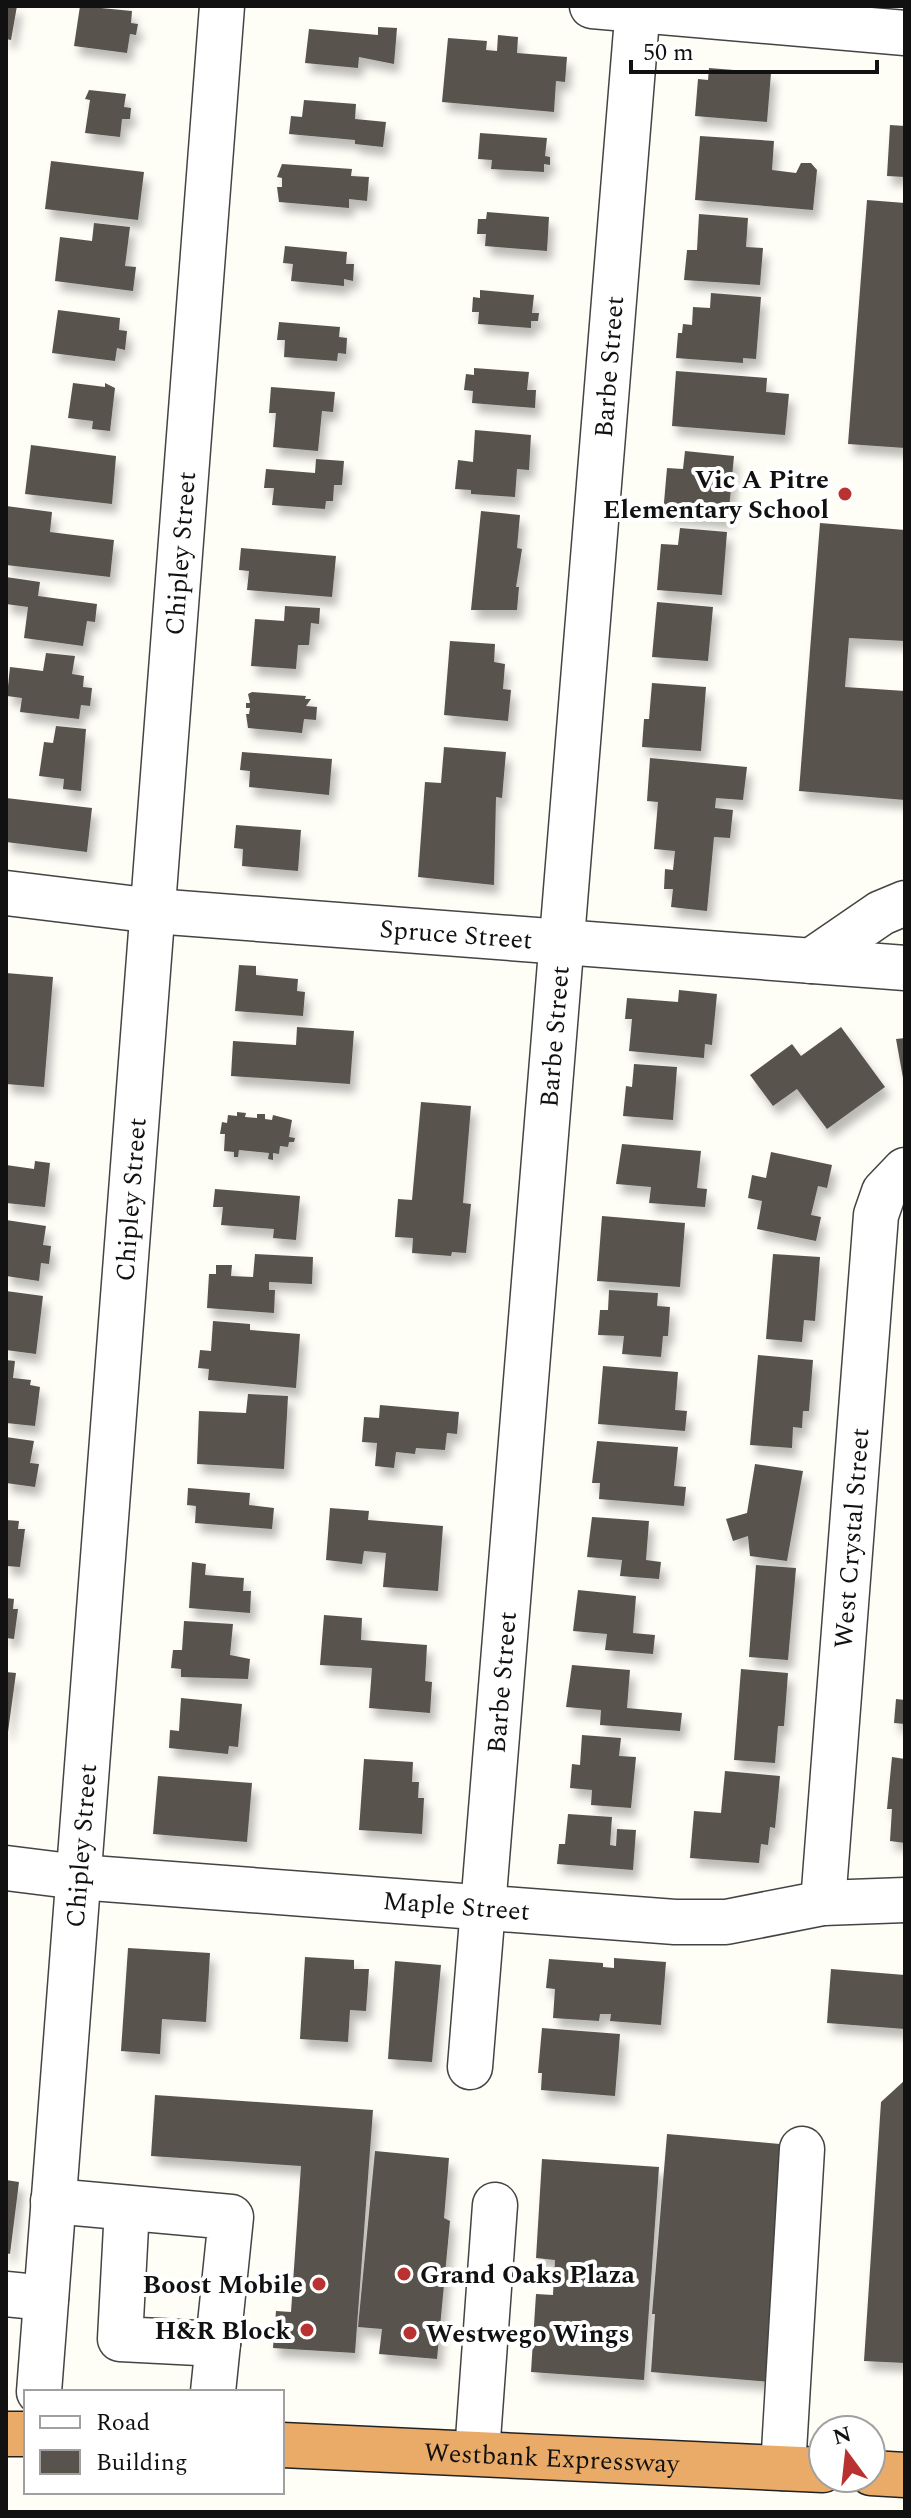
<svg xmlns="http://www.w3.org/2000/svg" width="911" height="2518" font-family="Spectral,serif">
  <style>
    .building { fill: #59534e; filter: url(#shadow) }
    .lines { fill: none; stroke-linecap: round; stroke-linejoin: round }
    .minor-casing { stroke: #444; stroke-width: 47 }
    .highway-casing { stroke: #222; stroke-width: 47 }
    .minor { stroke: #fff; stroke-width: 44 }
    .highway { stroke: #eaab68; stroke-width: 44 }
    .poi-dot { fill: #b93231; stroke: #fff; stroke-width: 3 }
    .labels { text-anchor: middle; stroke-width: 8; stroke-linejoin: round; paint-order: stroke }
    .street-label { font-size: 26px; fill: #111; stroke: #fff }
    .poi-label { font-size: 26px; font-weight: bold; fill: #111; stroke: #fff; text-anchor: end }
  </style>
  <defs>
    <filter id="shadow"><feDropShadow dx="5" dy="9" stdDeviation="4" flood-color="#0004"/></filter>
  </defs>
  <rect width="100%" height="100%" fill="#fefdf6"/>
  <path class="building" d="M6 6H17L11 40 6 39Z
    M80 6 132 11 131 23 138 24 136 35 130 34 127 53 74 46Z
    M378 27 397 28 394 64 359 57 358 68 305 63 309 29 378 35Z
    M498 35 518 37 517 53 567 57 565 82 556 81 554 112 442 102 448 38 487 41 486 50 497 51Z
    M709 68 771 73 767 122 695 116 698 79 708 80Z
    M89 90 126 94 124 107 131 108 130 119H122L120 137 85 133 90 100 85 99Z
    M304 100 356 104 355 119 386 122 383 147 355 144V140L289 134 291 116 302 117Z
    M890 125 905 126V177L887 176Z
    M480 133 547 138 545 156 550 157V165L544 164V172L491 169 492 160 478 159Z
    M700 136 774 141 772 170 796 173 801 163H811L817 170 813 210 695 200Z
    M51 161 144 172 138 220 45 209Z
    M282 164 352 169 351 176 369 177 367 201 349 199V208L279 202 277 187H282V178L277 177Z
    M867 200 905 203V448L848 444Z
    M487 212 549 217 547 251 485 246 486 234H477L478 219H486Z
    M699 214 748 218 746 247 763 248 760 285 684 280 687 250H697Z
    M94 223 130 227 125 266 136 267 133 291 55 281 60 237 92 241Z
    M285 246 347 252 346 264H354L353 281 344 279V286L291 281 293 264 283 263Z
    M480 290 534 295 532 313H539L538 321H531V328L478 324 479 312H472L473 297 480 298Z
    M711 293 761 297 756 359 743 358V363L676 358 678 333H682L683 324 692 325 693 307 710 308Z
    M58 310 120 318 119 330 127 331 125 350 117 348 115 361 52 353Z
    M279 322 340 327 339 337 347 338 346 354 338 353 337 361 284 357 285 340H277Z
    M474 368 529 372 527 390H536L535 408 472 403 473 391 464 390 466 374 474 375Z
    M676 371 767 378 766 392 789 394 785 435 672 426Z
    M73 383 105 387V383L115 388 110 431 92 429 93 421 68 418Z
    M271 387 335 392 333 412 322 411 318 451 273 447 276 413H269Z
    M475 430 531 435 529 470 517 469 515 497 471 494V490L455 489 458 460 473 462Z
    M31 445 116 456 112 504 25 494Z
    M685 451 734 456 728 520 663 514 667 468 683 469Z
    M316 459 344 461 342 485H334L333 501H326L325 509 272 505 274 488H264L266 469 315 473Z
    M6 506 52 512 50 532 114 540 110 577 6 565Z
    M481 511 520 515 517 548 522 549 516 587H519L517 610H471Z
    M820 523 905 530V641L849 638 845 687 905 691V800L799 791Z
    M680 528 727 532 722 595 657 590 661 544 678 545Z
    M241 548 336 556 332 597 247 590 249 571 239 570Z
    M6 577 40 582 38 596 97 604 95 622 87 621 83 646 24 638 28 607 6 604Z
    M657 602 713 607 708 661 652 657Z
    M285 606 320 608 319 624 311 623 309 645H298L296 669 251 666 255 619 284 621Z
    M450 641 495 644 494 662 505 664 503 689 511 690 508 721 444 715Z
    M46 653 75 656 72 674 84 676 83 687 92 688 90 706 81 705 79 719 20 712 22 698 7 696 10 667 43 671Z
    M652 683 706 687 701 751 642 747 644 719H649Z
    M252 692 306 696 305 699H311L306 706 317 707 316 720 304 719 302 733 248 728 246 714H249L250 708H246V703H250L248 694Z
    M56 726 86 729 81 791 63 789 64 779 39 776 44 742 53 743Z
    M444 747 506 752 502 798 496 797 494 885 418 877 425 782 441 783Z
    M242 752 332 759 329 795 249 787 250 771 240 770Z
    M650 758 747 767 743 800 716 798 715 808 733 810 730 838 714 837 707 911 671 907 673 889H664L665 869 673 870 675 851 654 849 658 802 647 801Z
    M6 798 92 808 87 852 6 842Z
    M236 825 301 830 298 871 242 866 243 849 234 848Z
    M239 965 256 966V975L298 979 297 991 305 992 303 1016 235 1011Z
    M6 973 53 977 44 1087 6 1084Z
    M679 990 717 994 712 1045 705 1044 704 1058 629 1051 632 1019H625L627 998 678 1002Z
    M297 1027 354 1031 350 1084 231 1076 233 1041 296 1045Z
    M841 1027 885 1087 827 1129 797 1089 773 1106 750 1075 792 1044 801 1056Z
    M905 1038V1078H903L896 1039Z
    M634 1064 677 1067 673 1120 623 1116 626 1086 632 1087Z
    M421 1102 471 1106 463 1203 471 1204 466 1253 452 1252 451 1256 412 1253 413 1238 395 1237 398 1199 412 1200Z
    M237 1112 246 1113 245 1117 257 1118V1114H265V1119L272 1120 273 1115 292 1120 289 1137 295 1138 294 1142H289L288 1147 280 1146 279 1154 273 1153V1160L268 1159 269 1153 239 1150 238 1157H234V1152L224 1151 225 1134H220L222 1122 227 1123 228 1115 237 1116Z
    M622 1144 701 1151 697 1188 707 1189 705 1207 649 1203 651 1187 616 1184Z
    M771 1152 832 1165 827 1188 818 1186 811 1215 821 1217 816 1241 757 1229 762 1201 748 1198 752 1175 766 1178Z
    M35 1161 50 1163 45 1207 6 1203V1165L34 1169Z
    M215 1189 300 1196 296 1240 273 1238 274 1229 221 1225 223 1207H213Z
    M602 1216 685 1223 680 1287 597 1281Z
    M6 1220 46 1226 43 1245 51 1246 49 1264 41 1263 39 1281 6 1276Z
    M255 1254 313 1257 312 1284 269 1282V1290H275L274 1313 207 1308 209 1274H216V1265H232L231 1276 253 1277Z
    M773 1254 820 1257 815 1321 804 1320 802 1342 766 1339Z
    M609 1290 658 1293 657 1306 670 1307 668 1336H663L661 1357 622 1354 624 1336 598 1335 600 1310H608Z
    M6 1291 43 1296 36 1354 6 1350Z
    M213 1321 250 1324V1330L300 1334 296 1388 208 1380 209 1369 198 1368 200 1350 211 1351Z
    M758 1355 813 1360 809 1411H803L802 1428 793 1427 792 1448 750 1445Z
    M6 1360 15 1361 13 1378 31 1380 30 1385 40 1387 35 1426 6 1423Z
    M603 1366 678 1372 675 1410 687 1411 685 1431 598 1424Z
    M248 1394 288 1396 284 1469 197 1464 199 1411 246 1413Z
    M380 1405 459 1412 457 1434 447 1433 445 1450 416 1448 415 1454 396 1452 394 1468 375 1466 377 1443 362 1442 364 1417 379 1418Z
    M6 1437 34 1441 30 1463 39 1464 35 1487 6 1483Z
    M597 1441 678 1447 674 1486 686 1487 684 1506 599 1499 600 1483H592Z
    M755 1464 803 1471 787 1561 750 1556 748 1536 733 1541 726 1519 747 1513Z
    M188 1488 250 1493 249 1505 274 1508 272 1529 195 1523 196 1506 187 1505Z
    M330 1508 369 1511 368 1520 443 1526 438 1591 383 1587 386 1553 364 1551 362 1564 326 1560Z
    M592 1517 649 1521 646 1560 661 1562 659 1579 620 1576 622 1560 587 1557Z
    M6 1520 19 1521 18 1529H25L20 1567 6 1566Z
    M192 1562 206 1564 205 1575 244 1578 243 1591H251L250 1613 189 1608Z
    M756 1565 796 1568 788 1660 749 1657Z
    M578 1590 636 1596 633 1633 655 1635 653 1654 605 1650 607 1634 573 1631Z
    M6 1598 14 1599 13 1609H18L14 1639 6 1638Z
    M324 1615 362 1618 361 1640 427 1645 425 1681 432 1682 430 1713 369 1708 372 1668 320 1665Z
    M184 1621 233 1624 230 1655 250 1659 248 1679 181 1677V1669L171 1668 173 1650H182Z
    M572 1665 630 1670 627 1708 682 1713 680 1731 600 1725 601 1710 566 1707Z
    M741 1669 788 1673 784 1726H778L775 1763 734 1760Z
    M6 1672 16 1673 8 1732H6Z
    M181 1698 242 1704 238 1747 229 1746 228 1754 169 1748 170 1730 179 1731Z
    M896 1699 905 1700V1724L894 1723Z
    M582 1735 621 1738 619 1756 636 1757 631 1808 591 1805 592 1790 570 1788 572 1764 580 1765Z
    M892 1757 905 1759V1843L890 1841 892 1809H887Z
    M364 1759 413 1762 412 1782H419L418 1798H424L422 1834 359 1830Z
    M725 1771 780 1776 775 1828 770 1827 768 1845 761 1844 759 1863 690 1858 694 1811 721 1813Z
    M158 1776 252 1783 247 1842 153 1834Z
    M568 1814 612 1817 610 1845 616 1846 617 1829 636 1830 633 1870 557 1864 559 1844H565Z
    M128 1948 210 1953 206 2022 162 2019 160 2054 121 2051Z
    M305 1957 354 1960V1969H369L366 2011 350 2010 348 2042 300 2039Z
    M614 1958 666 1962 661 2025 610 2021 611 2014H600L599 2021 553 2018 555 1989 546 1988 549 1959 603 1963V1967L614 1968Z
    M395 1961 441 1965 432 2062 388 2059Z
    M831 1969 905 1975V2029L827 2023Z
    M542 2028 620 2034 615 2096 541 2090 542 2073H538Z
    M905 2080V2363L864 2361 881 2102Z
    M155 2095 373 2110 355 2353 273 2348 276 2311 291 2312 301 2166 151 2156Z
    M667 2134 791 2145 771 2382 651 2372 655 2314H652Z
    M375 2151 449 2158 444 2218 450 2221 437 2359 379 2354 382 2329 358 2327Z
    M542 2159 659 2167 644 2380 531 2372 536 2294 553 2295 555 2260 536 2258Z
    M6 2180 19 2182 10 2254 6 2253Z"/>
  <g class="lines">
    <g class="minor-casing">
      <g id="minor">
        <path d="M592 6 905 33"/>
        <path id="s1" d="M6 893 154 911 905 968"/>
        <path d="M811 961 881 913 905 903"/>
        <path id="s2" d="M6 1868 78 1877 675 1922H726L823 1903 905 1900"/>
        <path id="s3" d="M823 1903 876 1215 884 1192 905 1170"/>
        <path id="s4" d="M470 2067 638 6"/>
        <path d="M53 2201 231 2217 213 2392"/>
        <path d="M127 2208 120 2339 218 2344"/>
        <path d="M6 2294 46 2298"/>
        <path id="s5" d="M39 2392 222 6"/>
        <path d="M477 2453 495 2205"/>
        <path d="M783 2468 802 2149"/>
      </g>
    </g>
    <g class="highway-casing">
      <g id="highway">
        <path d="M6 2434H26"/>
        <path id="s6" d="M282 2445 823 2470"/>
        <path d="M871 2473 905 2475"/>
      </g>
    </g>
    <use href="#minor" class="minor"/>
    <use href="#highway" class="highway"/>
  </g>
  <g class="poi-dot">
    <circle cx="845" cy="494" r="8"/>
    <circle cx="404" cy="2274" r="8"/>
    <circle cx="319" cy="2284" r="8"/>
    <circle cx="307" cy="2330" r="8"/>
    <circle cx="410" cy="2333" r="8"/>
  </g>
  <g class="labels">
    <g class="street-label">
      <text dy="9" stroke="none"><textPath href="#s4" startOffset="1706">Barbe Street</textPath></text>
      <text dy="9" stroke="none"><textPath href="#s5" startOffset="1844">Chipley Street</textPath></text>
      <text dy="9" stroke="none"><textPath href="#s1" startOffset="452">Spruce Street</textPath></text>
      <text dy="9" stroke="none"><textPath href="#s4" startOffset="1034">Barbe Street</textPath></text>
      <text dy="9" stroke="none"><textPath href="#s5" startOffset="1196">Chipley Street</textPath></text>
      <text dy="9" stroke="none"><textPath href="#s3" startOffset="366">West Crystal Street</textPath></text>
      <text dy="9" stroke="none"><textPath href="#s4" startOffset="386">Barbe Street</textPath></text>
      <text dy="9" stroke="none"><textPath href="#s5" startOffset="548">Chipley Street</textPath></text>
      <text dy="9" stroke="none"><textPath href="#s2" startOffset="452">Maple Street</textPath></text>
      <text dy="9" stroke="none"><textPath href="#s6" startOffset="270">Westbank Expressway</textPath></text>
    </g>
    <g class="poi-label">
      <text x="829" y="488">Vic A Pitre<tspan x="829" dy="30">Elementary School</tspan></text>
      <text x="420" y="2283" text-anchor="start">Grand Oaks Plaza</text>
      <text x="303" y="2293">Boost Mobile</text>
      <text x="291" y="2339">H&amp;R Block</text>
      <text x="426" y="2342" text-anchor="start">Westwego Wings</text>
    </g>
  </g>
  <rect width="911" height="2518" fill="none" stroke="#111111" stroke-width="16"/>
  <rect x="24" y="2390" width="260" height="104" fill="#ffffff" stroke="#a0a0a0" stroke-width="2"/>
  <rect x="40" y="2416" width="40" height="12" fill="#ffffff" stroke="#a0a0a0" stroke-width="2"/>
  <text x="96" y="2430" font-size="24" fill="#111111">Road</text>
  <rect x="40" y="2450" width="40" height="24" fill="#59534e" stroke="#a0a0a0" stroke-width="2"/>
  <text x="96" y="2470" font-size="24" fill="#111111">Building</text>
  <g transform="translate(847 2454) rotate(345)"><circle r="38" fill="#ffffff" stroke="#a0a0a0" stroke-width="2"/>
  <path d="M0-6L14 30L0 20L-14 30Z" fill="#b93231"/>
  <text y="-12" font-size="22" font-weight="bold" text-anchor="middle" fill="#111111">N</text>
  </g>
  <path d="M631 60v12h246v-12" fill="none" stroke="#111111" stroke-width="4"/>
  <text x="643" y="60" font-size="24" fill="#111111" stroke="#ffffff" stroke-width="6" paint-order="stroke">50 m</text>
</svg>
